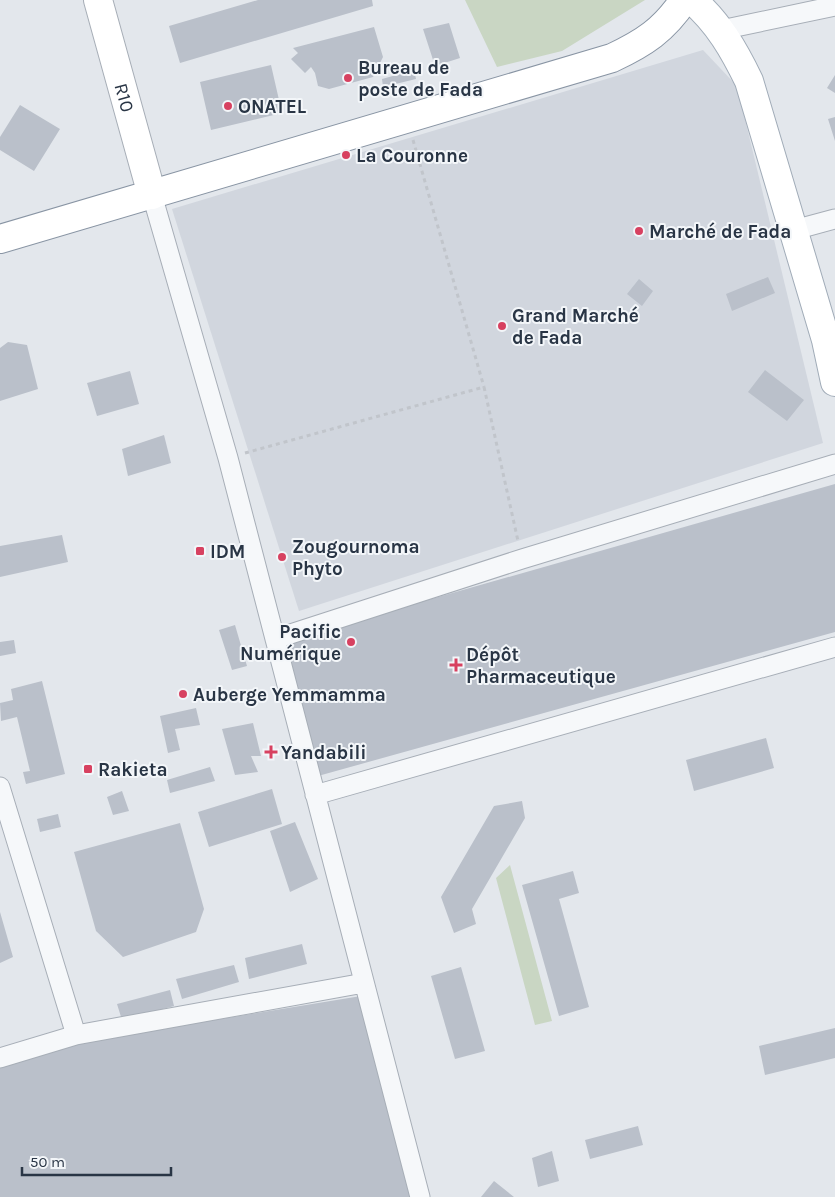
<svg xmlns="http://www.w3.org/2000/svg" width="835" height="1197" font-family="Karla,sans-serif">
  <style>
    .built { fill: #d1d6de }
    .green { fill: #c9d6c3 }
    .building { fill: #bac0ca }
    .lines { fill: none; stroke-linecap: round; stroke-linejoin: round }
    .street-casing { stroke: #a7aeb7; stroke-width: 21 }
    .secondary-casing { stroke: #a7aeb7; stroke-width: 30 }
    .primary-casing { stroke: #a1acb8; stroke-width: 30 }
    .highway-casing { stroke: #8995a4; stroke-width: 30 }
    .path { stroke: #c1c5cb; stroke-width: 3; stroke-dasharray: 4 4; stroke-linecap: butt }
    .street { stroke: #f6f8fa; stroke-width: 19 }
    .secondary { stroke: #fff; stroke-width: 28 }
    .primary { stroke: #fff; stroke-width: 28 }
    .highway { stroke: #fff; stroke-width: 28 }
    .poi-dot { fill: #d74160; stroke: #f3f6f9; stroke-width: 2 }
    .labels { text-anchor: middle; stroke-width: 4; stroke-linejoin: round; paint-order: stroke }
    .poi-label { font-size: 19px; font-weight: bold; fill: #293545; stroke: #f3f6f9; text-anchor: start }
    .street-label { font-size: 19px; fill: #293545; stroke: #f3f6f9 }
  </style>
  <rect width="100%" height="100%" fill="#e3e7ec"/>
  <path class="built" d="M703 50 737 86 823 443 299 611 172 209Z"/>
  <path class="green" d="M465 0H645L562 51 497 67Z
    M510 865 552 1021 535 1025 496 878Z"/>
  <path class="building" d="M258 0H372L373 6 180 63 169 26Z
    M449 23 460 58 435 66 423 29Z
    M374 27 383 57 373 77 329 89 318 86 315 73 311 67 305 73 291 59 298 53 293 48Z
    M271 65 282 113 211 130 200 82Z
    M414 70 416 79 383 87 382 79Z
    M835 75V93L827 88Z
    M20 105 60 129 34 171 0 150V137Z
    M835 117V141L828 119Z
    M768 277 775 293 732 311 726 294Z
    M639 279 653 291 642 306 627 294Z
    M8 342 27 345 38 389 0 401V348Z
    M765 370 804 400 787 421 748 392Z
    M130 371 139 404 97 416 87 383Z
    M164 435 171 463 128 476 122 449Z
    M835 484V632L318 776 284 641Z
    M62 535 68 562 0 577V546Z
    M235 625 247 666 232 670 219 630Z
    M14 640 16 653 0 656V642Z
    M42 681 65 774 26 784 23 772 30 771 17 717 1 721 0 703 13 700 11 689Z
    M196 708 200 725 175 729 180 750 168 753 160 716Z
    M253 723 261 756H251L258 772 235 775 222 729Z
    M766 738 774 768 694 791 686 760Z
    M210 767 215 781 170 793 167 780Z
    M272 789 282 824 209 847 198 812Z
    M122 791 129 811 113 815 107 797Z
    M522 801 525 818 472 909 476 924 454 933 441 897 494 806Z
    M58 814 61 827 40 832 37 819Z
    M295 822 318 879 290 892 270 831Z
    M180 823 204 909 196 932 123 957 96 931 74 852Z
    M573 871 579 893 559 899 589 1007 559 1016 522 885Z
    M0 912 13 957 0 963Z
    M302 944 307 964 249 979 245 958Z
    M234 965 239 982 182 999 176 979Z
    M461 967 485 1051 455 1059 431 976Z
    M170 990 174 1006 122 1020 117 1004Z
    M361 996 410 1197H0V1066L86 1041Z
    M835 1028V1058L765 1075 759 1046Z
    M638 1126 643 1145 590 1159 585 1140Z
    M552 1151 559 1181 538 1187 532 1158Z
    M494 1181 514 1197H481Z"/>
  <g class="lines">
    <g class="street-casing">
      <path id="street" d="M721 30 835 6
        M152 195 228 458 420 1197
        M794 230 835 219
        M275 639 522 559 835 464
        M0 787 76 1035
        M315 795 835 647
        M0 1058 76 1035 364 983"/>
    </g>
    <g class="secondary-casing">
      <g id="secondary">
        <path id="s1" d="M98 0 152 195"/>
      </g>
    </g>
    <g class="primary-casing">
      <path id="primary" d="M692 0C718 22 734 50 749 81L826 340 835 382"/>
    </g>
    <g class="highway-casing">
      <path id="highway" d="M0 239 612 58C644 43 664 30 684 0"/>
    </g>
    <path class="path" d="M413 140 484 387
      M245 453 484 387 518 541"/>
    <use href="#street" class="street"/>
    <use href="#secondary" class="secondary"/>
    <use href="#primary" class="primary"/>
    <use href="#highway" class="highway"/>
  </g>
  <g class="poi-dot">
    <circle cx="348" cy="78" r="5"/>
    <circle cx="228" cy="106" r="5"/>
    <circle cx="346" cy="155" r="5"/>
    <circle cx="639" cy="231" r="5"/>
    <circle cx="502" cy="326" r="5"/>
    <rect x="195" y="546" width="10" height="10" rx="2.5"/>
    <circle cx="282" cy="557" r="5"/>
    <circle cx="351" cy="642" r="5"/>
    <path d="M453.5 657.5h5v5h5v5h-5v5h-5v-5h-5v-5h5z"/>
    <circle cx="183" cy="694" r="5"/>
    <path d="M268.5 744.5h5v5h5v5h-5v5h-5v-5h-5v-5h5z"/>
    <rect x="83" y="764" width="10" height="10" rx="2.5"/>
  </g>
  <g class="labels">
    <g class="poi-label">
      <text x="358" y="74">Bureau de<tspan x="358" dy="22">poste de Fada</tspan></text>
      <text x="238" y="113">ONATEL</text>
      <text x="356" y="162">La Couronne</text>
      <text x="649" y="238">Marché de Fada</text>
      <text x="512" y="322">Grand Marché<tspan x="512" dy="22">de Fada</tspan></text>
      <text x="292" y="553">Zougournoma<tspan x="292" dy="22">Phyto</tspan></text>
      <text x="210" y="558">IDM</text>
      <text x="341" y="638" text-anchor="end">Pacific<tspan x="341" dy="22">Numérique</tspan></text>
      <text x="466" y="661">Dépôt<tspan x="466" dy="22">Pharmaceutique</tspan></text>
      <text x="193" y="701">Auberge Yemmamma</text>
      <text x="281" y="759">Yandabili</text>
      <text x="98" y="776">Rakieta</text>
    </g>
    <g class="street-label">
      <text dy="7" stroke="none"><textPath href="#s1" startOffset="101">R10</textPath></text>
    </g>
  </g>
  <path d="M22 1167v8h149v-8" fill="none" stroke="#293545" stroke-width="2.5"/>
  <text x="30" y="1167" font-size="15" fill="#293545" stroke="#f3f6f9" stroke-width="4" paint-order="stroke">50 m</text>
</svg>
